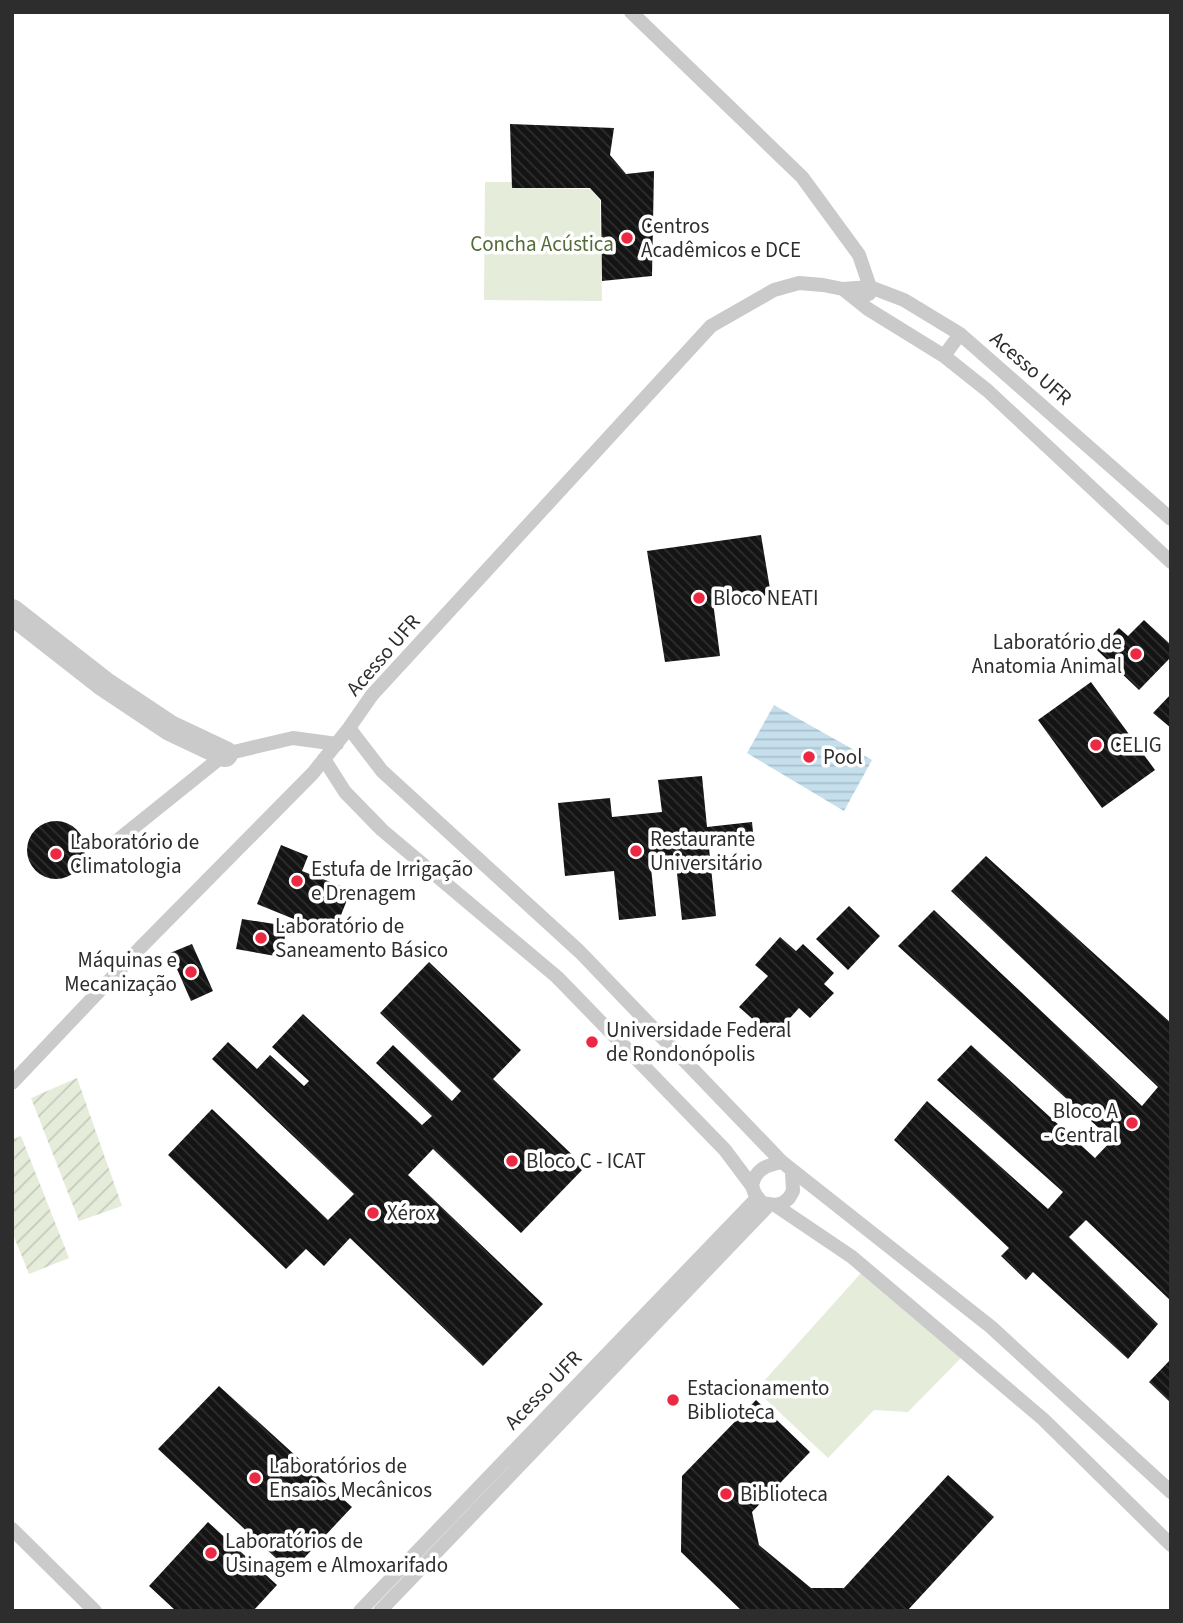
<svg xmlns="http://www.w3.org/2000/svg" width="1183" height="1623" font-family="'Source Sans 3',sans-serif">
  <style>
    .park { fill: #e5ecda }
    .garden { fill: url(#garden-furrows) }
    .water { fill: url(#water-rules) }
    .building { fill: url(#building-back-hatch) }
    .lines { fill: none; stroke-linecap: round; stroke-linejoin: round }
    .lane { stroke: #cacaca; stroke-width: 14 }
    .street { stroke: #cacaca; stroke-width: 26 }
    .poi-dot { fill: #eb2942; stroke: #fff; stroke-width: 2.5 }
    .labels { text-anchor: middle; stroke-width: 7; stroke-linejoin: round; paint-order: stroke }
    .poi-label { font-size: 21px; fill: #2d2d2d; stroke: #fff; text-anchor: start }
    .park-label { font-size: 21px; fill: #536a39; stroke: #fff }
    .street-label { font-size: 21px; fill: #2d2d2d; stroke: #fff }
  </style>
  <defs>
    <pattern id="garden-furrows" width="10" height="10" patternUnits="userSpaceOnUse" patternTransform="scale(1.75)"><rect width="10" height="10" fill="#e5ecda"/><path d="M-1 1l2-2M0 10L10 0M9 11l2-2" fill="none" stroke="#c5cbbb"/></pattern>
    <pattern id="water-rules" width="6" height="5" patternUnits="userSpaceOnUse" patternTransform="scale(1.75)"><rect width="6" height="5" fill="#c5dfec"/><path d="M0 2.5h6" fill="none" stroke="#aac0cb"/></pattern>
    <pattern id="building-back-hatch" width="6" height="6" patternUnits="userSpaceOnUse" patternTransform="scale(1.75)"><rect width="6" height="6" fill="#141414"/><path d="M-1 5l2 2M0 0l6 6M5-1l2 2" fill="none" stroke="#2e2e2e"/></pattern>
  </defs>
  <rect width="100%" height="100%" fill="#fff"/>
  <path class="park" d="M485 182H512L513 188 591 189 600 201 602 301 484 300Z
    M862 1272 961 1358 908 1412 874 1410 828 1458 756 1390Z"/>
  <path class="garden" d="M77 1078 122 1206 79 1221 31 1098Z
    M21 1136 69 1258 29 1274 12 1232V1140Z"/>
  <path class="water" d="M774 705 872 760 844 811 747 753Z"/>
  <path class="building" d="M510 124 614 128 610 155 626 174 654 171 652 276 602 281 601 200 590 188H512Z
    M761 535 771 595 713 602 720 656 665 662 647 551Z
    M1144 620 1171 645V657L1139 690 1097 650 1119 628 1128 636Z
    M1091 682 1155 770 1102 808 1038 720Z
    M1171 694V728L1153 713Z
    M702 776 707 827 752 822 754 842 709 848 716 916 682 920 675 855 650 858 656 916 619 920 614 871 565 876 558 803 610 798 612 817 662 812 658 780Z
    M27 850a29 29 0 1 1 58 0a29 29 0 1 1-58 0Z
    M281 845 308 856 302 871 351 890 333 935 257 904Z
    M986 856 1171 1023V1301L1086 1220 1069 1237 1158 1324 1128 1359 1033 1272 1026 1280 1001 1256 1009 1248 894 1140 927 1101 1048 1209 1063 1192 937 1080 971 1045 1095 1158 1112 1140 898 946 934 910 1142 1106 1158 1087 951 891Z
    M849 906 880 936 848 970 816 939Z
    M242 919 287 926 281 957 236 949Z
    M780 937 796 951 803 944 834 973 824 984 834 993 810 1018 799 1008 773 1037 739 1007 768 976 755 965Z
    M192 944 213 991 191 1001 170 953Z
    M429 962 521 1050 493 1079 585 1167 521 1233 433 1149 408 1175 543 1304 483 1366 350 1238 324 1266 306 1249 286 1269 168 1155 212 1109 328 1220 354 1194 212 1059 228 1042 257 1069 270 1055 304 1086 309 1081 272 1047 303 1014 422 1125 432 1116 376 1063 393 1045 452 1101 461 1091 380 1013Z
    M1171 1359V1403L1149 1382Z
    M219 1386 352 1507 291 1572 158 1449Z
    M756 1400 810 1452 752 1512 759 1545 811 1588H844L948 1475 994 1517 907 1611H742L681 1552 682 1476Z
    M208 1522 277 1585 253 1611H176L149 1586Z"/>
  <g class="lines">
    <path class="lane" d="M631 12 802 177 859 255 870 287 869 294
      M843 289 868 309 944 356 988 391 1171 562
      M944 356 960 334
      M349 728 382 771 580 952 782 1162 991 1327 1171 1492
      M324 759 345 792 382 830 557 977 725 1150 752 1186 755 1194 762 1203 775 1205 783 1203 789 1198 793 1191 792 1172
      M113 844 225 754 293 738 337 744
      M12 1083 142 946 313 773 349 728 372 695 711 326 774 290 799 283 823 285 843 289 870 287 904 300 960 334 1171 519
      M752 1186C755 1169 767 1165 782 1162
      M775 1205 852 1257 1043 1419 1171 1545
      M12 1529 95 1611
      M360 1611 757 1198
      M380 1611 769 1205"/>
    <path class="street" d="M12 612 104 684 170 728 225 754"/>
  </g>
  <g class="poi-dot">
    <circle cx="627" cy="238" r="7"/>
    <circle cx="699" cy="598" r="7"/>
    <circle cx="1136" cy="654" r="7"/>
    <circle cx="1096" cy="745" r="7"/>
    <circle cx="809" cy="757" r="7"/>
    <circle cx="636" cy="851" r="7"/>
    <circle cx="56" cy="854" r="7"/>
    <circle cx="297" cy="881" r="7"/>
    <circle cx="261" cy="938" r="7"/>
    <circle cx="191" cy="972" r="7"/>
    <circle cx="592" cy="1042" r="7"/>
    <circle cx="1132" cy="1123" r="7"/>
    <circle cx="512" cy="1161" r="7"/>
    <circle cx="373" cy="1213" r="7"/>
    <circle cx="673" cy="1400" r="7"/>
    <circle cx="255" cy="1478" r="7"/>
    <circle cx="726" cy="1494" r="7"/>
    <circle cx="211" cy="1553" r="7"/>
  </g>
  <g class="labels">
    <g class="poi-label">
      <text x="641" y="233">Centros<tspan x="641" dy="24">Acadêmicos e DCE</tspan></text>
      <text x="713" y="605">Bloco NEATI</text>
      <text x="1122" y="649" text-anchor="end">Laboratório de<tspan x="1122" dy="24">Anatomia Animal</tspan></text>
      <text x="1110" y="752">CELIG</text>
      <text x="823" y="764">Pool</text>
      <text x="650" y="846">Restaurante<tspan x="650" dy="24">Universitário</tspan></text>
      <text x="70" y="849">Laboratório de<tspan x="70" dy="24">Climatologia</tspan></text>
      <text x="311" y="876">Estufa de Irrigação<tspan x="311" dy="24">e Drenagem</tspan></text>
      <text x="275" y="933">Laboratório de<tspan x="275" dy="24">Saneamento Básico</tspan></text>
      <text x="177" y="967" text-anchor="end">Máquinas e<tspan x="177" dy="24">Mecanização</tspan></text>
      <text x="606" y="1037">Universidade Federal<tspan x="606" dy="24">de Rondonópolis</tspan></text>
      <text x="1118" y="1118" text-anchor="end">Bloco A<tspan x="1118" dy="24">- Central</tspan></text>
      <text x="526" y="1168">Bloco C - ICAT</text>
      <text x="387" y="1220">Xérox</text>
      <text x="687" y="1395">Estacionamento<tspan x="687" dy="24">Biblioteca</tspan></text>
      <text x="269" y="1473">Laboratórios de<tspan x="269" dy="24">Ensaios Mecânicos</tspan></text>
      <text x="740" y="1501">Biblioteca</text>
      <text x="225" y="1548">Laboratórios de<tspan x="225" dy="24">Usinagem e Almoxarifado</tspan></text>
    </g>
    <g class="park-label">
      <text x="542" y="251">Concha Acústica</text>
    </g>
    <g class="street-label">
      <text transform="translate(1031 368) rotate(41)" y="7">Acesso UFR</text>
      <text transform="translate(383 655) rotate(-49)" y="7">Acesso UFR</text>
      <text transform="translate(543 1390) rotate(-46)" y="7">Acesso UFR</text>
    </g>
  </g>
  <rect width="1183" height="1623" fill="none" stroke="#2d2d2d" stroke-width="28"/>
</svg>
